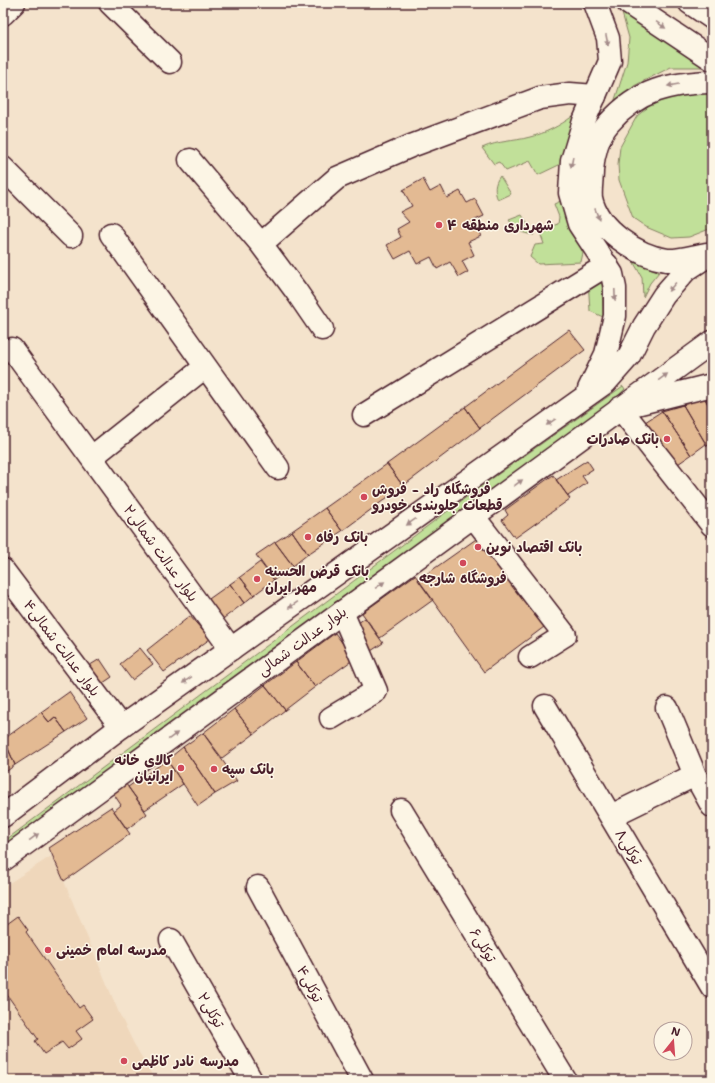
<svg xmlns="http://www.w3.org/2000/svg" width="715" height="1083" font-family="'Shantell Sans','Playpen Sans Arabic',sans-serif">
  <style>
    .built { fill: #efd7bb }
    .green { fill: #c1e099; stroke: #868062 }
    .building { fill: #e3ba93; stroke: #4a1f2b }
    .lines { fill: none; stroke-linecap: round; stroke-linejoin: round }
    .minor-casing { stroke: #4a1f2b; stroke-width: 25 }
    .major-casing { stroke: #4a1f2b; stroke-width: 25 }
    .minor { stroke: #fcf5e5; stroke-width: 22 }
    .major { stroke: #fcf5e5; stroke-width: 22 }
    .oneway { fill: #a38a88 }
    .poi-dot { fill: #d1495b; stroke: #fcf5e5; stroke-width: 1.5 }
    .labels { text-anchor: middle; stroke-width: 3; stroke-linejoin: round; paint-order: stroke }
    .poi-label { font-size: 14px; font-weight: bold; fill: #4a1f2b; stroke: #fcf5e5; text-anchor: start }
    .street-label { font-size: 14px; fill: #4a1f2b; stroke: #fcf5e5 }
  </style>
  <rect width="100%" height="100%" fill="#f4e3cc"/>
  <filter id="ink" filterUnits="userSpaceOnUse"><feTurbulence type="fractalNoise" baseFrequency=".025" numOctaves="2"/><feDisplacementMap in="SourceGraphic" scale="8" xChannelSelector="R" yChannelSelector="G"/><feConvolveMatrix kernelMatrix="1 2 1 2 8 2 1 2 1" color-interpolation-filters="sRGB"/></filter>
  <g filter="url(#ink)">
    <path class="built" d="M53 855 119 1013 133 1042 155 1080H3V887Z"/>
    <path class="green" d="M620 6 707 67H671L634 86 612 109 627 62 629 38Z
      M712 90V228L689 237 672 238 646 227 633 218 619 180 618 164 620 147 637 116 653 103 671 95Z
      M573 116 561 164 538 175 530 161 506 171 499 162 494 164 482 148C500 140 512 142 530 137 546 133 559 126 573 116Z
      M500 176 511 194 498 200C494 191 494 184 500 176Z
      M563 200 583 253 581 262 538 264 530 257 535 245 544 244 539 230 558 224 559 217 554 204Z
      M522 215 534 235C521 233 516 231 509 220Z
      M630 256 659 272 650 283 643 297 642 277Z
      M588 279 602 280 603 317 590 311Z
      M623 386 625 389 600 413 3 851V842L480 487Z"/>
    <path class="building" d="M423 179 430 192 441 186 447 198 460 191 467 203 475 199 484 216 473 221 481 236 468 242 474 255 462 261 468 272 459 277 450 262 437 269 431 257 417 264 410 251 395 259 387 245 401 237 397 229 409 222 400 212 412 206 403 190Z
      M569 330 585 350 480 428 465 407Z
      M702 394 712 411V443L707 446 683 405Z
      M712 397V411L706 400Z
      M683 405 706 444 691 455 662 411Z
      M465 407 480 428 403 486 387 464Z
      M662 411 691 455 672 468 642 424Z
      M587 460 593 469 582 476 587 483 568 496 556 480Z
      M387 464 403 486 342 531 325 508Z
      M553 475 570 499 515 538 502 520 508 515 505 510Z
      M325 508 342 531 308 554 292 531Z
      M292 531 308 554 293 566 275 542Z
      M479 537 544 627 484 672 418 580Z
      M275 542 293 566 274 580 256 555Z
      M260 562 274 580 254 595 240 577Z
      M415 575 433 600 380 638 362 613Z
      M240 577 254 595 244 603 230 584Z
      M230 584 244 603 220 621 206 601Z
      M190 616 210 639 164 672 147 650Z
      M365 618 383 643 371 651 354 626Z
      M335 633 354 659 315 687 296 662Z
      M140 648 153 664 132 680 120 664Z
      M100 659 112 677 100 685 87 667Z
      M296 662 315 687 285 710 265 685Z
      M265 685 285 710 254 734 234 709Z
      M69 692 87 718 66 732 55 717 49 722 41 712Z
      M234 709 254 734 222 758 203 733Z
      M41 712 49 722 55 717 66 732 15 765 4 739Z
      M203 733 237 781 215 794 183 747Z
      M4 739 15 765 3 774V740Z
      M183 747 215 794 198 806 167 760Z
      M167 760 183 784 145 810 128 787Z
      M126 784 147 814 127 829 114 811 121 805 113 793Z
      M111 807 130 834 64 881 49 848Z
      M18 916 28 930 26 932 79 1008 83 1005 93 1019 76 1031 82 1039 68 1049 62 1042 44 1054 35 1041 38 1039 3 989V927Z"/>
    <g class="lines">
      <g class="minor-casing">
        <path id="minor" d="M110 3 170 62
          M3 14 14 3
          M190 160 261 244
          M3 168 71 236
          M111 234 278 468
          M322 329 296 291 261 244 337 178 411 146 540 98 570 94 595 96
          M12 349 231 649
          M620 408 712 525
          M364 415 607 265
          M92 457 205 367
          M473 516 565 635 530 657
          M3 570 121 727
          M545 706 712 987
          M667 708 695 775 712 806
          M331 718 376 691 342 612
          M401 810 565 1080
          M611 816 695 775
          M258 887 362 1080
          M171 940 251 1080"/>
      </g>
      <g class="major-casing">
        <path id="major" d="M628 3 712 59
          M690 3 712 18
          M706 254C694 256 678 261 667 260 637 256 597 229 591 198 590 190 592 179 592 171 593 155 598 135 609 123 638 90 670 83 712 82
          M589 389 606 354 615 316V288L612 274 579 224 570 193 572 161 584 121 610 61 608 38 595 3
          M632 405 712 385
          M3 816 121 727 606 382 629 356 644 326 664 295 686 270 712 253
          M3 860 712 342"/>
      </g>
      <use href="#minor" class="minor"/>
      <use href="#major" class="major"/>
    </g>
    <defs><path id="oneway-solid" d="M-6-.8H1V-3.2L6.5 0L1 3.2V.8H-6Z"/></defs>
    <g class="oneway">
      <use href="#oneway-solid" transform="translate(661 25) rotate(34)"/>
      <use href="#oneway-solid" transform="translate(607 40) rotate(79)"/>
      <use href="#oneway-solid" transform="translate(673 85) rotate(170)"/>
      <use href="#oneway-solid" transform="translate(572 162) rotate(99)"/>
      <use href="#oneway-solid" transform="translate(597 214) rotate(69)"/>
      <use href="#oneway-solid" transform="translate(672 287) rotate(131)"/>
      <use href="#oneway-solid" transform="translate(615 295) rotate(88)"/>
      <use href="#oneway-solid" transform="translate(663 377) rotate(-36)"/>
      <use href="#oneway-solid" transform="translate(551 422) rotate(145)"/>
      <use href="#oneway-solid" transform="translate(518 483) rotate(-36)"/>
      <use href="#oneway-solid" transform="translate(411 522) rotate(145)"/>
      <use href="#oneway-solid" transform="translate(380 585) rotate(-35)"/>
      <use href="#oneway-solid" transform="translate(293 605) rotate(145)"/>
      <use href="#oneway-solid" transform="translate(187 680) rotate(145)"/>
      <use href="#oneway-solid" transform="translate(173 736) rotate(-36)"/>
      <use href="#oneway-solid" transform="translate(34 837) rotate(-36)"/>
    </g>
  </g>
  <g class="poi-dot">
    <circle cx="439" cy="225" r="4"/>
    <circle cx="667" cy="439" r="4"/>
    <circle cx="364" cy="497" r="4"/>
    <circle cx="308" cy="537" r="4"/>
    <circle cx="478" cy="547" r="4"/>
    <circle cx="463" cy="563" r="4"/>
    <circle cx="257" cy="579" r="4"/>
    <circle cx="181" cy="768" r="4"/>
    <circle cx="214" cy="769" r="4"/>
    <circle cx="48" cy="950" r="4"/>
    <circle cx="124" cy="1061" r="4"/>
  </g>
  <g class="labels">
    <g class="poi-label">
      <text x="447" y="230">شهرداری منطقه ۴</text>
      <text x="659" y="444" text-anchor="end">بانک صادرات</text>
      <text x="372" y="494">فروشگاه راد - فروش<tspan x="372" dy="16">قطعات جلوبندی خودرو</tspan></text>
      <text x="316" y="542">بانک رفاه</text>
      <text x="486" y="552">بانک اقتصاد نوین</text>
      <text x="265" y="576">بانک قرض الحسنه<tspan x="265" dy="16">مهر ایران</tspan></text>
      <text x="463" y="583" text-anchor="middle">فروشگاه شارجه</text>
      <text x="173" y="765" text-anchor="end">کالای خانه<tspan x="173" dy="16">ایرانیان</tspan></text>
      <text x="222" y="774">بانک سپه</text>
      <text x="56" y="955">مدرسه امام خمینی</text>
      <text x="132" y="1066">مدرسه نادر کاظمی</text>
    </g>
    <g class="street-label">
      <text transform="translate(161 553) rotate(54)" y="5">بلوار عدالت شمالی۲</text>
      <text transform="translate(302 641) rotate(-36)" y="5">بلوار عدالت شمالی</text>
      <text transform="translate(62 648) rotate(53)" y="5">بلوار عدالت شمالی۴</text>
      <text transform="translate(629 847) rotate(59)" y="5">توکلی۸</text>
      <text transform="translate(483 945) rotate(59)" y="5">توکلی۶</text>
      <text transform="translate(310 984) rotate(62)" y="5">توکلی۴</text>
      <text transform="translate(211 1010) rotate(60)" y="5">توکلی۲</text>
    </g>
  </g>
  <rect width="715" height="1083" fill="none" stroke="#fcf5e5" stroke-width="16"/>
  <rect x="8" y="8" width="699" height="1067" fill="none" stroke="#4a1f2b" stroke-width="1.5" filter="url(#ink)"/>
  <g transform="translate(673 1041) rotate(17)"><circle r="19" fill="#fcf5e5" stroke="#b59f9b"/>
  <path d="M0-3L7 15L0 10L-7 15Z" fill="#d1495b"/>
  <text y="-6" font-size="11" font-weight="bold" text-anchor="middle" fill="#4a1f2b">N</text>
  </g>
</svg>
